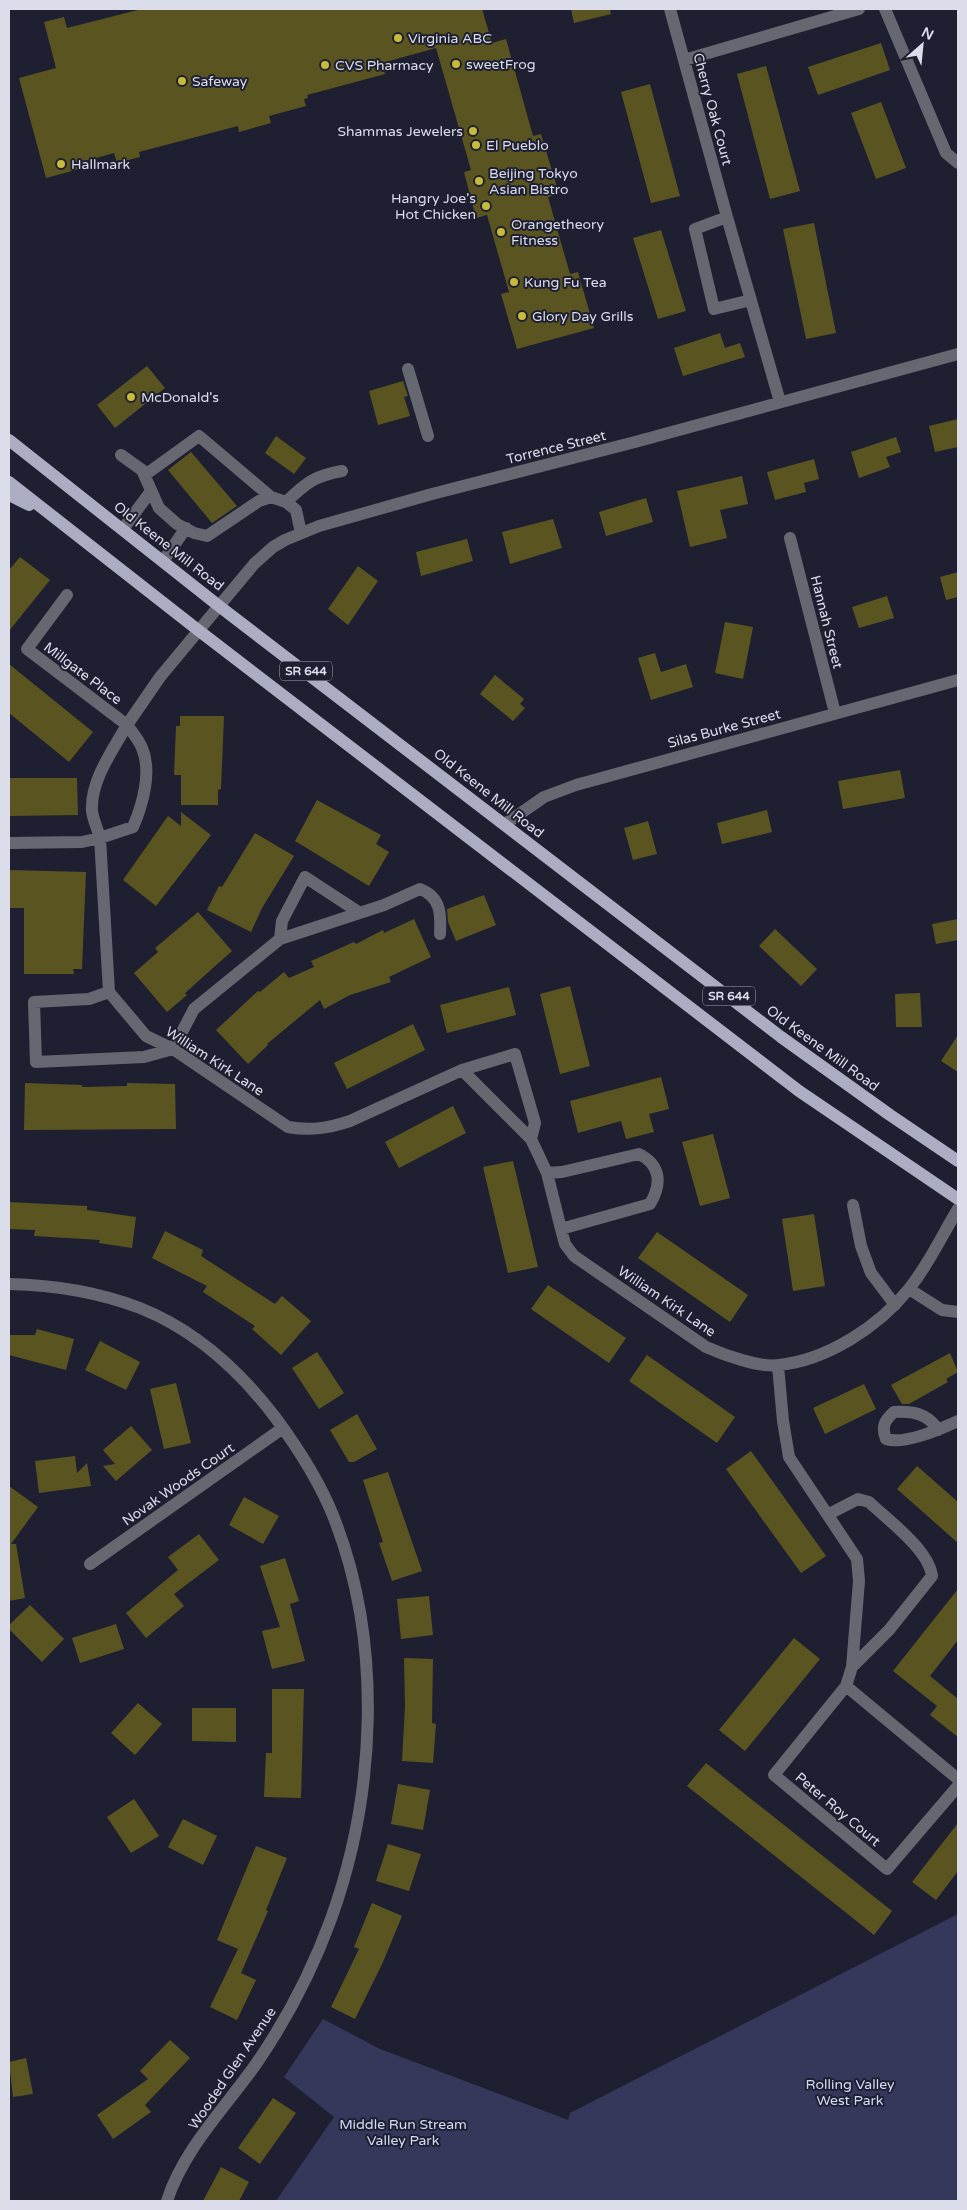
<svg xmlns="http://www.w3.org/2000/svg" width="967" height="2210" font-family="'Varela Round',sans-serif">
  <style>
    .green { fill: #35385a }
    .building { fill: #5a5520 }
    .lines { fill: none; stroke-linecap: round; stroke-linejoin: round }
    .minor { stroke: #666871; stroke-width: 12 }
    .major { stroke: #abaec2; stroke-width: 12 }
    .poi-dot { fill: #c7bb3c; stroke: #1e2032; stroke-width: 2 }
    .labels { text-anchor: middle; stroke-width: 4; stroke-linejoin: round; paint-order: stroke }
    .shield { fill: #1e2032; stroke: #a2a4b3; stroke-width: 1 }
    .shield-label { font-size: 12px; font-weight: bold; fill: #dbddea }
    .poi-label { font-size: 14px; fill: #dbddea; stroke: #1e2032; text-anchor: start }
    .street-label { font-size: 14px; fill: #dbddea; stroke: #1e2032 }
    .park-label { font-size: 14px; fill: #d5daf8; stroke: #1e2032 }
  </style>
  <rect width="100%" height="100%" fill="#1e2032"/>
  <path class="green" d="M958 1914V2201H276L334 2117 284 2077 323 2019 380 2049 568 2120 570 2113Z"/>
  <path class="building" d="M142 9H482L492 43 506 39 533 136 541 134 559 194 548 197 570 274 578 272 594 328 517 349 501 294 509 292 487 215 476 218 464 172 471 170 436 48 382 63 385 74 307 95 308 98 304 99 306 106 269 116 271 123 239 132 238 126 139 152 140 157 117 163 114 153 82 162 83 168 46 178 19 78 56 68 44 22 64 17 67 28Z
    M571 9H610L611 14 574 23Z
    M881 43 890 70 818 95 808 67Z
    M766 66 800 191 770 199 737 74Z
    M650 84 680 196 651 203 621 92Z
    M881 102 906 168 876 179 851 113Z
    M814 223 836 333 806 339 783 229Z
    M661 230 686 311 658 319 633 238Z
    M720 333 725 348 740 343 745 357 683 376 674 348Z
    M147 366 165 388 115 428 97 405Z
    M403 381 408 396 404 397 410 416 378 425 369 391Z
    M958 419V447L935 452 929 426Z
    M276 436 306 458 294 474 265 453Z
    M896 437 901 452 886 457 890 467 859 478 851 452Z
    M191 452 237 506 212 523 168 470Z
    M814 459 819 479 804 483 806 492 775 500 767 472Z
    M742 476 748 504 720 510 727 538 690 547 677 491Z
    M646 498 653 522 606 536 599 512Z
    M553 519 562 548 510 564 502 532Z
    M467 539 473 561 421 576 416 552Z
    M20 557 50 580 9 631V570Z
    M358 566 378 581 348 625 328 609Z
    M958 572V597L946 600 940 577Z
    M887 596 894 618 859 628 852 607Z
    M725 622 753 627 743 679 715 673Z
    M655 653 661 672 686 664 693 687 651 700 638 658Z
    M9 664 93 732 69 762 9 713Z
    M495 675 524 699 520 704 525 708 513 721 480 694Z
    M180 716H224L221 789 218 790V805H181V775H174L176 726H180Z
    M900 770 905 798 843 809 838 781Z
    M9 778H77L78 815 9 816Z
    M317 800 381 835 376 844 389 852 369 886 295 841Z
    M767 810 772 832 722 844 717 823Z
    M181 812 211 835 156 906 123 880 168 816 181 826Z
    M648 821 657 854 633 860 624 828Z
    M255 833 294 856 262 908 251 932 207 910 219 886 222 887Z
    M9 870 86 872 82 969H73L74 974H24V908H9Z
    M484 895 496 925 456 941 448 922 447 909Z
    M198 912 232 951 185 993 187 995 167 1012 134 973 158 952 155 948Z
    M414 919 431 957 389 977 391 982 350 995 324 1009 320 1000 267 1044 268 1045 248 1064 216 1030 258 991 260 992 284 972 289 978 314 967 311 961 327 954 354 942 356 944 383 930 384 933Z
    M958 919V940L936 944 932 924Z
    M775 929 817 969 801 986 759 946Z
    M570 986 590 1066 560 1074 540 994Z
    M509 987 516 1015 447 1033 440 1005Z
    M920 993 922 1027H896L895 994Z
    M413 1024 425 1050 347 1089 334 1063Z
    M958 1035V1072L941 1061Z
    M661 1077 669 1109 649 1114 654 1132 626 1139 621 1121 578 1133 570 1101Z
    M25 1083 82 1085V1087L127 1086V1083L175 1084 176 1129 24 1130Z
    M453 1106 466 1133 399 1168 385 1142Z
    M713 1134 730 1198 700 1206 682 1142Z
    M513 1161 538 1267 508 1273 483 1167Z
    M9 1202 87 1206V1210L136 1217 132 1248 99 1243 100 1240 34 1236 35 1230 9 1229Z
    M814 1214 825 1286 793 1291 782 1219Z
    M165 1231 203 1250 201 1256 275 1304 282 1296 311 1321 281 1355 252 1329 255 1326 203 1292 207 1286 152 1258Z
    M657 1232 748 1295 730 1322 638 1258Z
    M548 1285 626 1338 609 1363 531 1309Z
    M37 1329 74 1339 66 1370 9 1355V1335H35Z
    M100 1341 140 1362 126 1390 85 1370Z
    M317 1352 344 1393 319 1409 292 1368Z
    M950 1353 958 1372 946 1379 948 1382 909 1404H902L891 1385Z
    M647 1355 735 1417 717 1443 629 1381Z
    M176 1383 191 1443 164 1449 150 1389Z
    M864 1384 876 1409 825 1434 813 1408Z
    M357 1414 377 1449 354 1462H349L330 1430Z
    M131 1426 152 1450 116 1481 103 1466 115 1464 103 1450Z
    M751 1451 826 1556 801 1573 726 1469Z
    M75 1456 77 1473 87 1463 91 1486 39 1493 35 1461Z
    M917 1466 958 1502V1543L897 1489Z
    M388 1472 422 1571 392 1581 379 1543 383 1542 363 1480Z
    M9 1486 38 1507 11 1544H16L25 1598 9 1601Z
    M244 1497 279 1516 263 1544 229 1525Z
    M199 1534 219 1560 174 1594 184 1606 146 1638 126 1613 178 1570 168 1557Z
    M285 1558 299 1601 290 1604 305 1661 272 1669 262 1631 280 1627 260 1566Z
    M958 1589V1640L930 1676 958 1699V1737L930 1715 937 1706 893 1671Z
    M429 1596 433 1635 401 1639 397 1599Z
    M30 1605 64 1639 42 1662 9 1629V1625Z
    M116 1624 124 1649 80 1663 72 1638Z
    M794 1638 820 1659 745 1751 719 1730Z
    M404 1658 433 1659 432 1723 436 1724 433 1763 402 1761 405 1706Z
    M272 1689H304L301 1798 264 1797 266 1753H272Z
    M138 1703 162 1724 135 1755 111 1733Z
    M192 1708H236V1742L192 1741Z
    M706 1763 892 1911 874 1935 687 1786Z
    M398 1784 430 1790 423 1830 391 1824Z
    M134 1799 159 1836 131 1853 107 1817Z
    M183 1819 217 1836 203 1865 168 1847Z
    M958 1823V1871L936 1900 912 1882Z
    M388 1844 421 1854 409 1891 376 1881Z
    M256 1846 287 1858 266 1910 268 1911 241 1973 256 1980 237 2020 210 2007 238 1949 217 1940Z
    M372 1903 402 1916 383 1962 355 2019 331 2007 359 1949 354 1947Z
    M170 2040 190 2058 145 2105 151 2112 113 2139 97 2115 148 2079 140 2071Z
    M26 2058 33 2094 13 2097 9 2062Z
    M273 2098 296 2113 260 2164 238 2148Z
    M221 2167 249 2182 239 2201H203Z"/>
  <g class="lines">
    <path class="minor" d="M670 9 727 217
      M885 9 946 153 958 163
      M684 60 859 9
      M751 300 714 309 695 229 727 217 780 402
      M408 369 428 436
      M121 455 142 470 159 508 177 524 194 533 207 536 259 501 271 497 286 502 296 510 301 533
      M145 475 199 436 271 497
      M286 502C306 483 314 476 342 471
      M123 529 151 491
      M790 538 835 713
      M163 561 186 528
      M505 824 544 797 576 785 958 680
      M9 843 82 842 100 838C98 830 93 820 92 811 90 781 113 750 127 725L27 649 67 595
      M280 939 384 905 420 889C441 897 441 914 440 934
      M109 992 89 999 34 1002 36 1062 144 1057 173 1049 194 1009 280 939 282 921 305 877 360 913
      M462 1070 531 1139
      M547 1173 562 1172 639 1154C661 1165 662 1184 650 1204L561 1229 547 1173 531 1139 535 1123 515 1054 462 1070 350 1121C329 1128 311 1131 288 1127L173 1049 146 1036 109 992 100 838 133 827C143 804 152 771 142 748 139 740 132 732 127 725L160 677 254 564 273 547 285 540 319 526 432 494 635 442 958 354
      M853 1205 861 1246 871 1273 895 1305
      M561 1229 565 1244 574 1256 706 1347C724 1355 760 1368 779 1365 827 1360 878 1327 908 1290 928 1266 942 1235 958 1209
      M9 1284C54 1285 98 1292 140 1308 195 1330 240 1371 275 1417 298 1448 320 1482 334 1518 383 1643 376 1794 331 1919 312 1971 287 2019 256 2064 225 2108 183 2150 167 2201
      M909 1289 942 1310 958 1312
      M778 1366 783 1421 789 1457 857 1559 859 1581 852 1667 846 1686 774 1775 887 1869 958 1786
      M938 1430C928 1413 912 1411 894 1412 885 1420 881 1426 886 1439 905 1445 940 1429 958 1421
      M829 1514 858 1499 869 1502C888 1520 929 1550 932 1576L889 1630 852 1667
      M90 1564 283 1428
      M846 1686 958 1779"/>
    <path class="major" d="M9 440 219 606 781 1037 890 1115 958 1161
      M9 482 198 630 799 1091 958 1199
      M9 495 29 505"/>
  </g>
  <g class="poi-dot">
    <circle cx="398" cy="38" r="5"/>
    <circle cx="456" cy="64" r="5"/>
    <circle cx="325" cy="65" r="5"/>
    <circle cx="182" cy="81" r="5"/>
    <circle cx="473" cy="131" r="5"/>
    <circle cx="476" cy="145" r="5"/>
    <circle cx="61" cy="164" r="5"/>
    <circle cx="479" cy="181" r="5"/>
    <circle cx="486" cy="206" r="5"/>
    <circle cx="501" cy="232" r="5"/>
    <circle cx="514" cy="282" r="5"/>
    <circle cx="522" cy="316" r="5"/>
    <circle cx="131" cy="397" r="5"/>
  </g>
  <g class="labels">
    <g class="shield">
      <rect x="280" y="661.5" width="52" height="19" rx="4"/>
      <rect x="703" y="986.5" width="52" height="19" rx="4"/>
    </g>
    <g class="shield-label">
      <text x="306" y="675">SR 644</text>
      <text x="729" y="1000">SR 644</text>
    </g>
    <g class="poi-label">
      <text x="408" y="43">Virginia ABC</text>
      <text x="466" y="69">sweetFrog</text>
      <text x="335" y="70">CVS Pharmacy</text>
      <text x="192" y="86">Safeway</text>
      <text x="463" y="136" text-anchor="end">Shammas Jewelers</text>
      <text x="486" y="150">El Pueblo</text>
      <text x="71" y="169">Hallmark</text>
      <text x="489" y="178">Beijing Tokyo<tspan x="489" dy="16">Asian Bistro</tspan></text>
      <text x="476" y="203" text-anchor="end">Hangry Joe's<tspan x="476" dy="16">Hot Chicken</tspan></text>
      <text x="511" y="229">Orangetheory<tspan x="511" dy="16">Fitness</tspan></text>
      <text x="524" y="287">Kung Fu Tea</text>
      <text x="532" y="321">Glory Day Grills</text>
      <text x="141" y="402">McDonald's</text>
    </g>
    <g class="street-label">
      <text transform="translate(713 109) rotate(75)" y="5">Cherry Oak Court</text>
      <text transform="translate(556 447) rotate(-14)" y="5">Torrence Street</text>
      <text transform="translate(169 546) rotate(38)" y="5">Old Keene Mill Road</text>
      <text transform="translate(827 622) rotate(76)" y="5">Hannah Street</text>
      <text transform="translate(83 673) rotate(37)" y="5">Millgate Place</text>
      <text transform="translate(724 728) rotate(-15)" y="5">Silas Burke Street</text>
      <text transform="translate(489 793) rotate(38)" y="5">Old Keene Mill Road</text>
      <text transform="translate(823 1048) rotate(36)" y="5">Old Keene Mill Road</text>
      <text transform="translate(215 1061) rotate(33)" y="5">William Kirk Lane</text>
      <text transform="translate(667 1301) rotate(34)" y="5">William Kirk Lane</text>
      <text transform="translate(178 1484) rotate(-35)" y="5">Novak Woods Court</text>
      <text transform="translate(838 1809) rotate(40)" y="5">Peter Roy Court</text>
      <text transform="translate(232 2068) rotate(-56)" y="5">Wooded Glen Avenue</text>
    </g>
    <g class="park-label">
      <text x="850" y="2089">Rolling Valley<tspan x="850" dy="16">West Park</tspan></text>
      <text x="403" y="2129">Middle Run Stream<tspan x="403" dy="16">Valley Park</tspan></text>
    </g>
  </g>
  <rect width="967" height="2210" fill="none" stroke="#dbddea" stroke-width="20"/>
  <g transform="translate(922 45) rotate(27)" stroke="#1e2032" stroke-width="4" paint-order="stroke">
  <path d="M0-4L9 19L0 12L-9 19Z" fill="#dbddea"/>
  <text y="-8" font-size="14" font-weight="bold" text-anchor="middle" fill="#dbddea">N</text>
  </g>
</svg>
